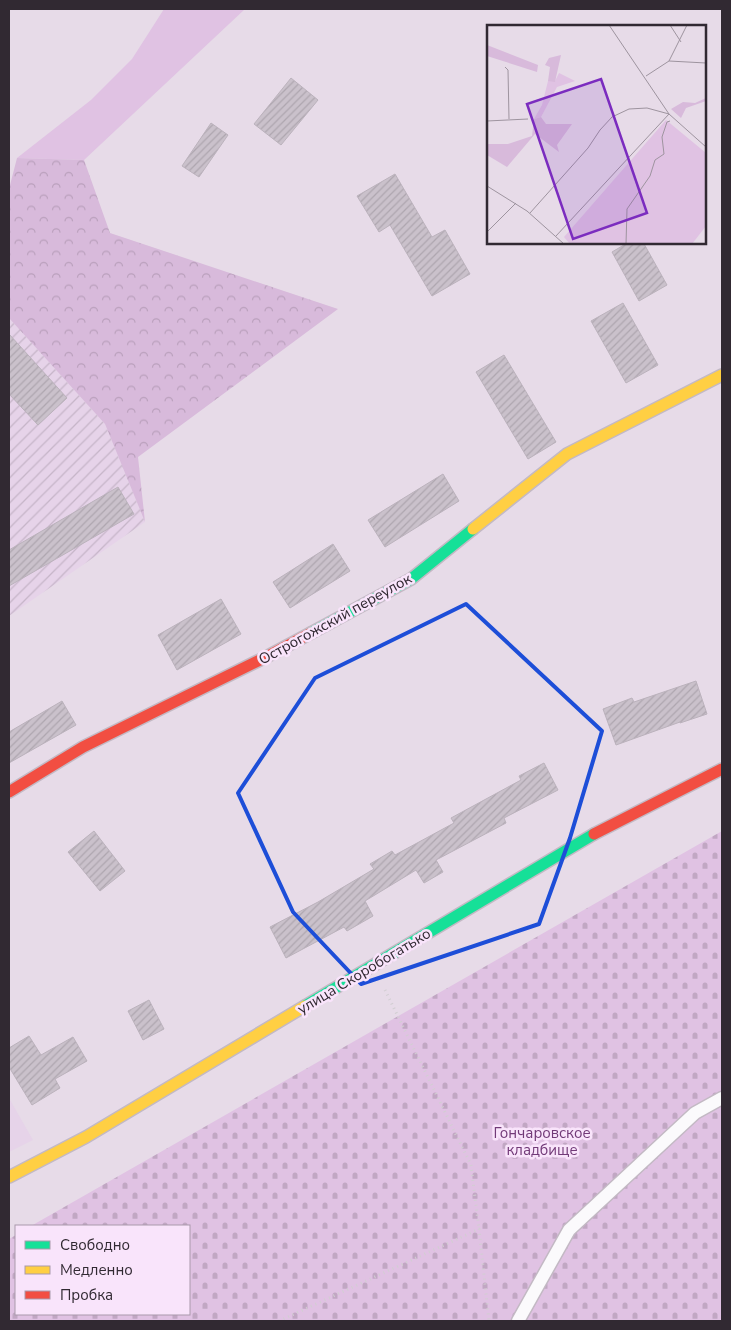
<svg xmlns="http://www.w3.org/2000/svg" width="731" height="1330" font-family="'Nunito Sans',sans-serif">
  <style>
    .built { fill: #e6d3e9 }
    .industrial { fill: url(#industrial-furrows) }
    .grass { fill: #e0c2e3 }
    .forest { fill: url(#forest-crowns) }
    .cemetery { fill: url(#cemetery-stones) }
    .building { fill: url(#building-hatch); stroke: #bbb2bc }
    .lines { fill: none; stroke-linecap: round; stroke-linejoin: round }
    .lane-casing { stroke: #c3b9c4; stroke-width: 15 }
    .fast-casing { stroke: #c3b9c4; stroke-width: 14 }
    .slow-casing { stroke: #c3b9c4; stroke-width: 14 }
    .jam-casing { stroke: #c3b9c4; stroke-width: 14 }
    .path { stroke: #d2ced2; stroke-width: 3; stroke-dasharray: 1 4; stroke-linecap: butt }
    .lane { stroke: #fbfafc; stroke-width: 12 }
    .fast { stroke: #16e098; stroke-width: 11 }
    .slow { stroke: #ffcf43; stroke-width: 11 }
    .jam { stroke: #f24e42; stroke-width: 11 }
    .marked { fill: none; stroke: #1d4ed8; stroke-width: 4; stroke-linejoin: round }
    .labels { text-anchor: middle; stroke-width: 5; stroke-linejoin: round; paint-order: stroke }
    .street-label { font-size: 15px; fill: #312932; stroke: #f9e4fb }
    .park-label { font-size: 15px; fill: #723a78; stroke: #f9e4fb }
    .inset-road { fill: none; stroke: #9e949f; stroke-width: 1 }
    .view { fill: #7b2cbf; fill-opacity: 0.15; stroke: #7b2cbf; stroke-width: 2.5 }
    .inset-edge { fill: none; stroke: #312932; stroke-width: 2.5 }
  </style>
  <defs>
    <pattern id="industrial-furrows" width="10" height="10" patternUnits="userSpaceOnUse" patternTransform="scale(1.25)"><rect width="10" height="10" fill="#e6d3e9"/><path d="M-1 1l2-2M0 10L10 0M9 11l2-2" fill="none" stroke="#c6b5c8"/></pattern>
    <pattern id="forest-crowns" width="20" height="18" patternUnits="userSpaceOnUse" patternTransform="scale(1.25)"><rect width="20" height="18" fill="#d8badb"/><path d="M2 6a3 3 0 1 1 6 0M12 15a3 3 0 1 1 6 0" fill="none" stroke="#baa0bc"/></pattern>
    <pattern id="cemetery-stones" width="16" height="16" patternUnits="userSpaceOnUse" patternTransform="scale(1.25)"><rect width="16" height="16" fill="#e0c2e3"/><path d="M2 7V4a2 2 0 0 1 4 0v3zM10 15v-3a2 2 0 0 1 4 0v3z" fill="#c1a7c3"/></pattern>
    <pattern id="building-hatch" width="6" height="6" patternUnits="userSpaceOnUse" patternTransform="scale(1.25)"><rect width="6" height="6" fill="#cac1cb"/><path d="M-1 1l2-2M0 6l6-6M5 7l2-2" fill="none" stroke="#aea6af"/></pattern>
  </defs>
  <rect width="100%" height="100%" fill="#e7dbe8"/>
  <path class="built" d="M9 1098 33 1140 9 1152Z"/>
  <path class="industrial" d="M9 318 105 424 145 522 9 616Z"/>
  <path class="grass" d="M164 9H245L84 160 17 158 91 100 132 59Z"/>
  <path class="forest" d="M17 158 84 160 110 233 338 309 138 457 145 522 105 424 9 318V189Z"/>
  <path class="cemetery" d="M722 831V1321H9V1239L16 1235V1314H189V1226H31Z"/>
  <path class="building" d="M291 78 318 100 281 145 254 124Z
    M211 123 228 135 199 177 182 166Z
    M395 174 432 237 445 230 470 274 432 296 390 225 379 232 357 196Z
    M629 242H643L667 285 639 301 612 252Z
    M623 303 658 365 626 383 591 321Z
    M9 334 67 398 38 425 9 394Z
    M504 355 556 442 528 459 476 372Z
    M443 474 459 501 385 547 368 520Z
    M118 487 134 514 9 586V550Z
    M333 544 350 571 290 608 273 582Z
    M221 599 241 634 177 670 158 635Z
    M696 681 707 714 680 723V722L616 745 603 709 632 698 634 702Z
    M62 701 76 725 9 763V732Z
    M544 763 558 790 504 818 506 823 436 860 443 872 424 883 416 870 365 901 373 916 347 931 344 927 286 958 270 927 318 902 374 869 370 864 392 851 395 855 454 823 451 818 521 780 519 776Z
    M94 831 125 871 100 891 68 852Z
    M149 1000 164 1029 143 1040 128 1011Z
    M29 1036 41 1055 73 1037 87 1061 55 1079 60 1088 32 1105 9 1067V1048Z"/>
  <g class="lines">
    <g class="lane-casing">
      <path id="lane" d="M518 1321 569 1230 695 1113 722 1098"/>
    </g>
    <g class="fast-casing">
      <path id="fast" d="M311 633 411 579 473 529
        M305 1006 594 834"/>
    </g>
    <g class="slow-casing">
      <path id="slow" d="M473 529 567 454 722 375
        M9 1177 86 1137 305 1006"/>
    </g>
    <g class="jam-casing">
      <path id="jam" d="M9 792 83 747 268 656 311 633
        M594 834 722 769"/>
    </g>
    <path class="path" d="M385 990 471 1165 479 1229
      M279 1321 479 1229 489 1321"/>
    <use href="#lane" class="lane"/>
    <use href="#fast" class="fast"/>
    <use href="#slow" class="slow"/>
    <use href="#jam" class="jam"/>
  </g>
  <path class="marked" d="M466 604 602 731 570 838 539 924 361 984 293 912 238 793 315 678Z"/>
  <g class="labels">
    <g class="street-label">
      <text transform="translate(335 619) rotate(-29)" y="5">Острогожский переулок</text>
      <text transform="translate(364 971) rotate(-31)" y="5">улица Скоробогатько</text>
    </g>
    <g class="park-label">
      <text x="542" y="1138">Гончаровское<tspan x="542" dy="17">кладбище</tspan></text>
    </g>
  </g>
  <g transform="translate(487 25)">
    <rect width="219" height="219" fill="#e7dbe8"/>
    <path d="M72 48 88 56 70 62 54 92 47 94 55 80 61 56H68Z" fill="#e0c2e3"/>
    <path d="M0 20 51 40 50 47 0 31ZM74 30 68 57 61 56 63 42 58 40 62 33ZM219 73V76L199 83 194 93 184 84 196 77 208 78ZM54 92 59 99H85L70 120 72 127 48 109 20 142 0 130V119H21L45 111 47 94Z" fill="#d8badb"/>
    <path d="M179 95 219 128V201L205 219H83L77 212Z" fill="#e0c2e3"/>
    <path class="inset-road" d="M183 0 194 17M182 36 200 0M18 42 21 45 22 94M159 51 182 36 219 38M0 96 41 94M0 161 40 186 77 219M43 188 101 123 113 105 125 92 142 84 160 83 182 89 219 122M0 207 29 178M69 211 182 89 122 0M139 219 140 184 163 151 168 135 177 129 175 112 180 97 183 96"/>
    <path class="view" d="M114 54 160 188 86 214 40 79Z"/>
    <rect width="219" height="219" class="inset-edge"/>
  </g>
  <rect width="731" height="1330" fill="none" stroke="#312932" stroke-width="20"/>
  <rect x="15" y="1225" width="175" height="90" fill="#f9e4fb" stroke="#a999ab"/>
  <rect x="25" y="1241" width="25" height="8" fill="#16e098" stroke="#a999ab"/>
  <text x="60" y="1250" font-size="15" fill="#312932">Свободно</text>
  <rect x="25" y="1266" width="25" height="8" fill="#ffcf43" stroke="#a999ab"/>
  <text x="60" y="1275" font-size="15" fill="#312932">Медленно</text>
  <rect x="25" y="1291" width="25" height="8" fill="#f24e42" stroke="#a999ab"/>
  <text x="60" y="1300" font-size="15" fill="#312932">Пробка</text>
</svg>
